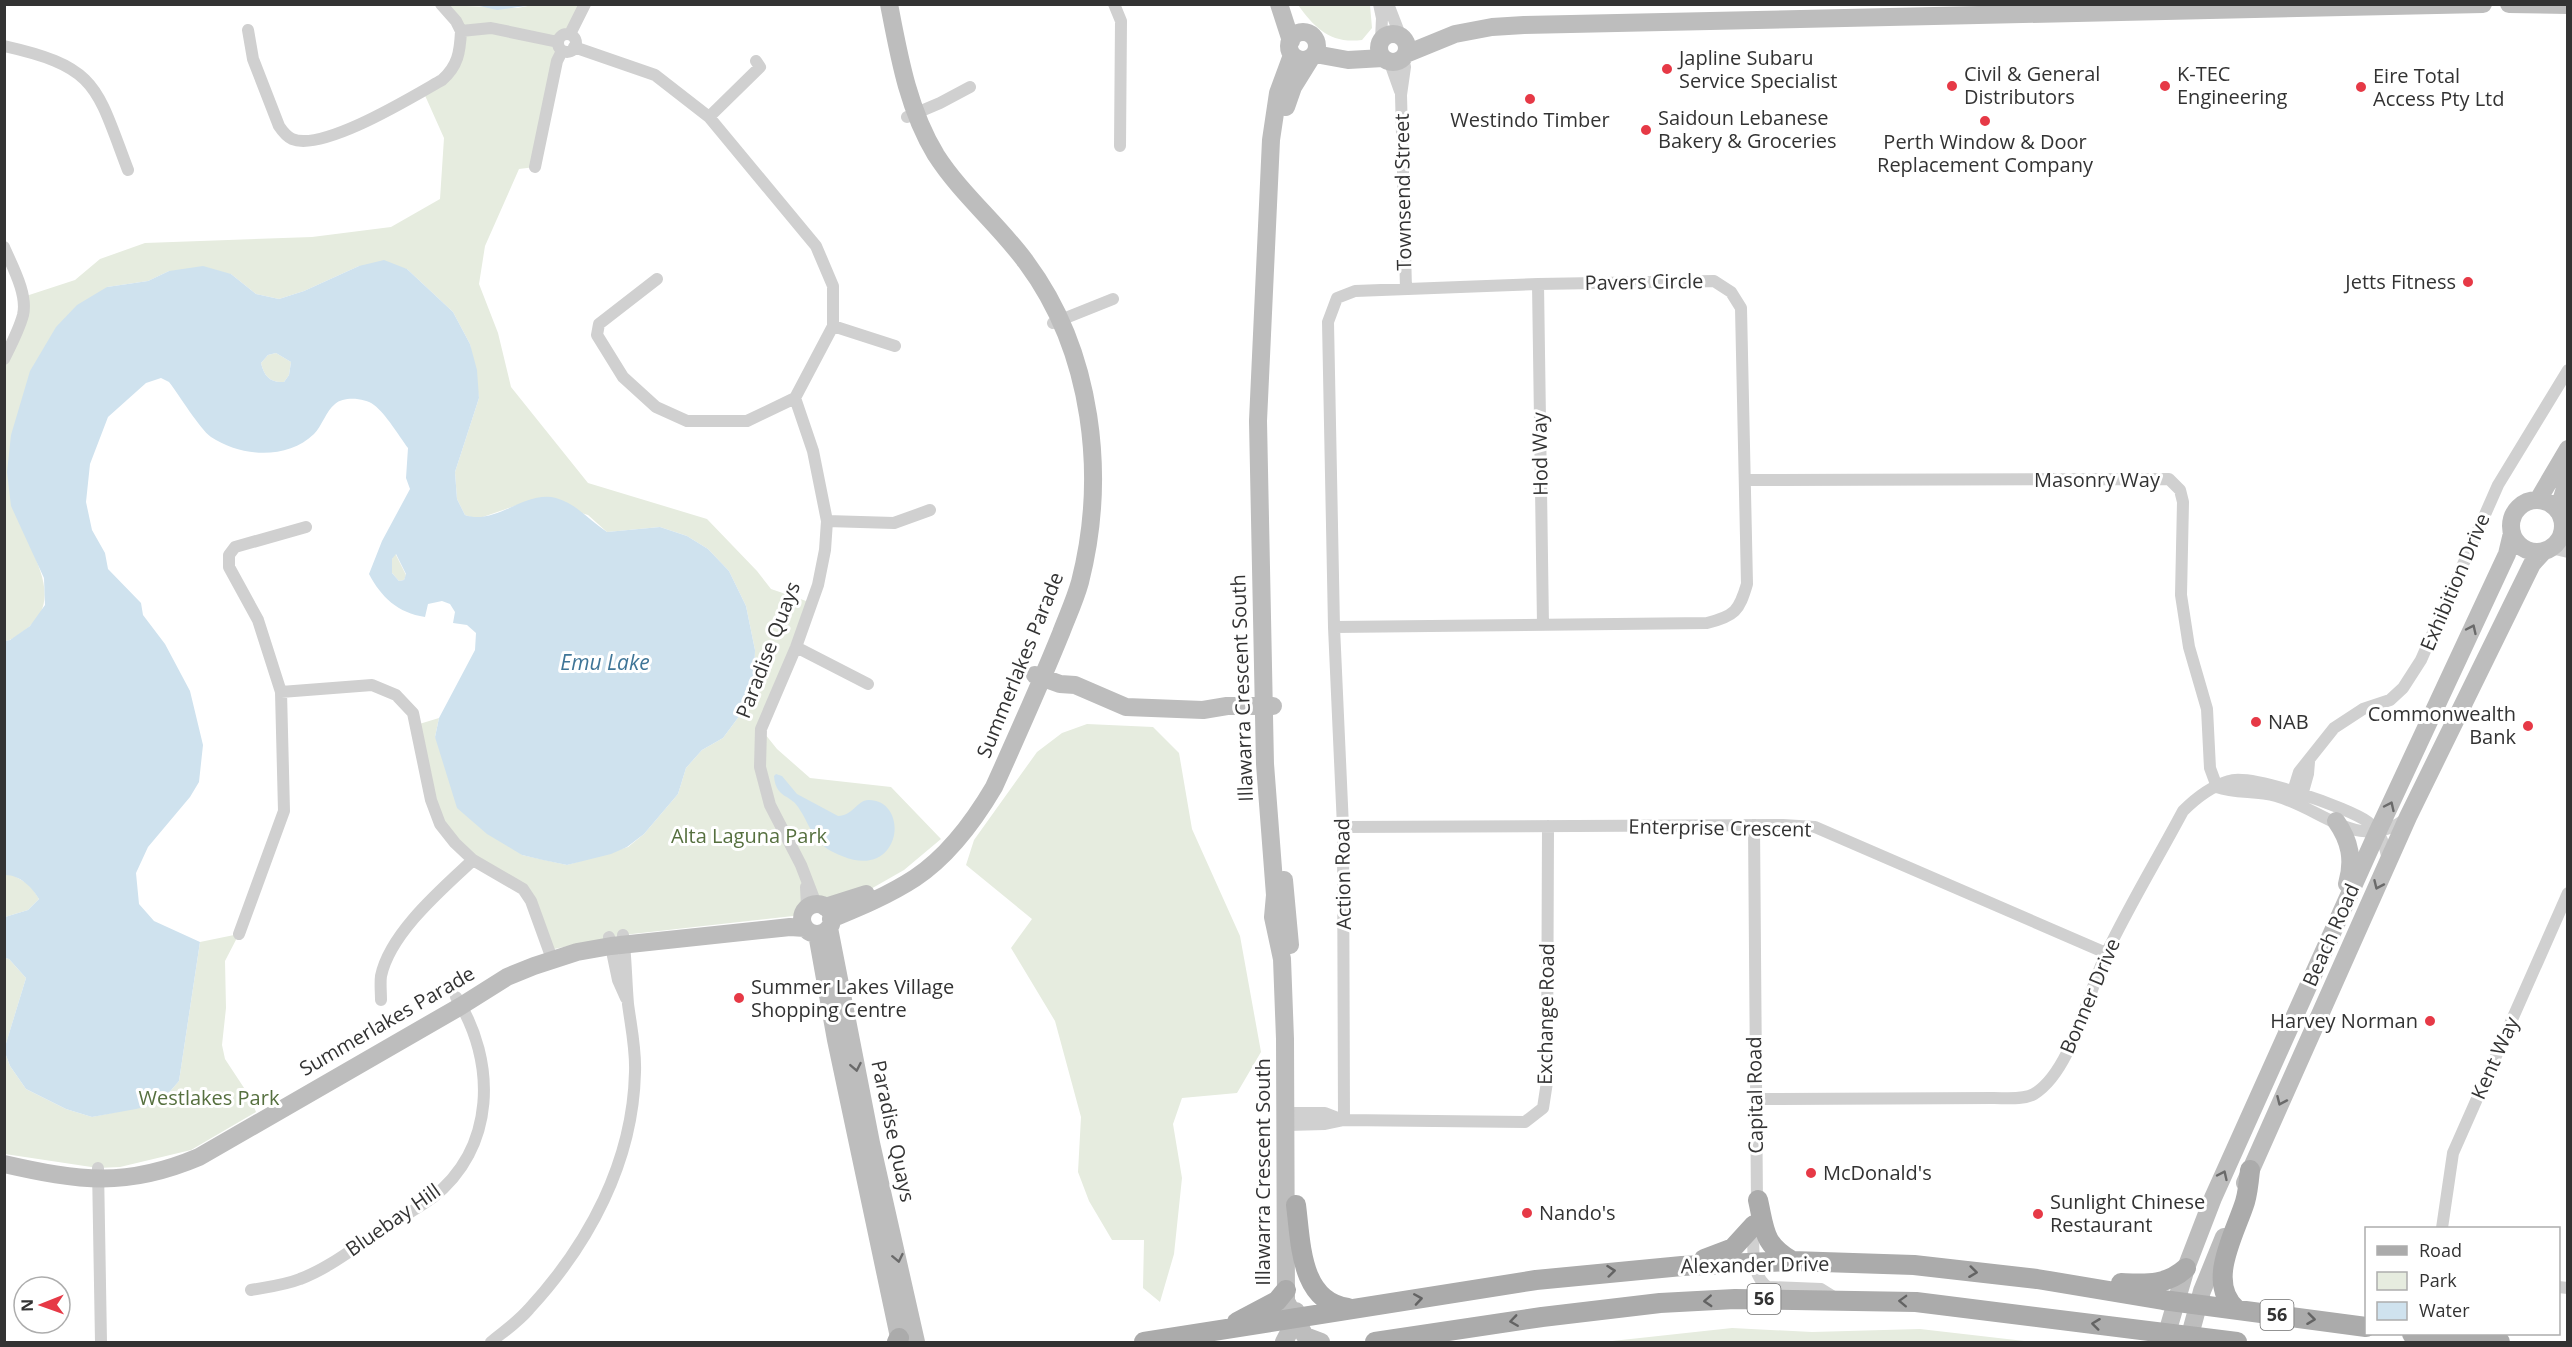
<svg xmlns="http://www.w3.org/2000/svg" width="2572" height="1347" font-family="'Open Sans',sans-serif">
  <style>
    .green { fill: #e6ecdf }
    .water { fill: #cfe2ee; fill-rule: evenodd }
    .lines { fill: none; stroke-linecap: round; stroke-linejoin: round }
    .street { stroke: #d0d0d0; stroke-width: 12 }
    .secondary { stroke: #bdbdbd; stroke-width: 18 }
    .primary { stroke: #ababab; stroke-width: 20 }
    .oneway { stroke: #6a6a6a }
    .oneway2 { stroke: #636363 }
    .poi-dot { fill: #e63946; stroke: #fff; stroke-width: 2 }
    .labels { text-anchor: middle; stroke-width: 6; stroke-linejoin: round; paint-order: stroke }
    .shield { fill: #fff; stroke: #707070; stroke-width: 1.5 }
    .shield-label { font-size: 18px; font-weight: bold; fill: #333 }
    .poi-label { font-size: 20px; fill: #333; stroke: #fff; text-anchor: start }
    .street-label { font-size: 20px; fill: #333; stroke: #fff }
    .park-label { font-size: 20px; fill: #56703f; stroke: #fff }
    .water-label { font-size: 21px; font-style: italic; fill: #3f7597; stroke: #fff }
  </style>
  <rect width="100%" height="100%" fill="#fff"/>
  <path class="green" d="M441 5 517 8 533 5H585L566 34 559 39 535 167 519 169 485 246 479 284 498 333 511 387 588 483 707 519 757 571 771 589 812 603 761 729 777 749 810 778 891 787 941 839 904 870 862 894 804 910 802 915 623 935 549 950 531 901 473 860 440 824 416 725 439 718 435 737 522 855 567 865 628 847 644 834 678 794 686 768 702 750 723 738 743 711 754 684 755 650 746 606 729 571 708 549 687 536 660 527 607 532 588 515 535 499 477 519 465 515 457 499 455 472 479 398 470 344 453 312 407 269 359 266 304 291 279 299 256 294 231 274 169 271 148 281 107 287 31 547C43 576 57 607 25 630 19 634 13 640 5 641L4 359 23 297 75 280 100 259 145 243 312 237 391 227 440 199 444 138 423 91 452 72 461 31Z
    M1298 5H1370L1372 28 1362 40C1330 44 1315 28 1298 5Z
    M276 353 291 362 289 375 284 382C270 383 264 376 261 363L268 355Z
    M395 553 406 575 404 580 399 581 392 573V559Z
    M1087 724 1153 727 1179 753 1192 829 1240 936 1261 1052 1237 1093 1182 1098 1173 1124 1182 1178 1174 1254 1160 1302 1143 1288 1144 1240H1112L1089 1201 1078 1172 1081 1117 1055 1021 1011 948 1032 919 966 865 974 840 1037 752 1062 733Z
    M11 874 30 885 39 899 28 910 5 917V875Z
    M239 934 225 961 226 1008 222 1045 225 1059 250 1097 256 1112 191 1150 120 1167 98 1168 5 1154 4 1050 10 1066 26 1089 66 1109 92 1117 160 1103 179 1081 200 942Z
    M5 958 9 959 26 978 5 1047Z
    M1732 1328 1812 1332 1920 1329 2033 1342H1603Z"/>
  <path class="water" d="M475 5H533L497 10Z
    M384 260 407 269 453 312 470 344 477 370 479 398 455 472 457 499 465 515C495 526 525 490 556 498 577 504 590 521 607 532L660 527 687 536 708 549 729 571 746 606 755 650 754 684 743 711 723 738 702 750 686 768 678 794 644 834 627 847 611 854 567 865 543 860 522 855 487 834 457 808 435 737 439 718 475 650 476 633 467 625 453 623 455 612 450 604 442 601 428 604 425 617C398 613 381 597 369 574L382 541 410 489 406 478 408 448C399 436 386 414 374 405 365 398 344 396 335 404 326 411 322 426 314 434 287 460 241 457 211 437 199 428 180 396 169 382L161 378 146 383 108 417 90 464 86 502 92 530 105 553 108 569 141 603 143 615 165 644 190 691 203 745 199 782 190 797 148 847 136 873 139 904 154 921 200 942 179 1081 160 1103 136 1109 92 1117 66 1109 26 1089 10 1066 4 1050 26 978 9 959 5 958V917L28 910 39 899C32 887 19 874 4 875L5 641 10 640 30 626 45 605 44 578 11 506 7 472 11 435 30 371 56 327 77 305 107 287 148 281 169 271 203 266 231 274 256 294 279 299 304 291 359 266ZM276 353 291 362 289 375 284 382C270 383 264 376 261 363L268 355ZM396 554 406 574 404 580 399 581 392 573V559Z
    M776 774 782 776 797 794 838 816C853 816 858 799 869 800 911 801 901 881 842 856 832 852 822 847 816 838 810 830 806 819 800 810 791 793 776 800 774 776Z"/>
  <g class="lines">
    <path class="street" d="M441 4 456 21 461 31 491 28 558 42
      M1114 4 1121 21 1120 146
      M1379 4 1382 18 1381 40
      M1388 4 1400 35
      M248 30 253 59 279 126C283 132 286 136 292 139 323 152 412 97 442 80 458 66 460 52 461 31
      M570 34 585 4
      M558 43a9 9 0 1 1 18 0a9 9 0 1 1-18 0Z
      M4 46C98 67 96 86 128 170
      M574 47 655 75 709 117 816 246 833 286V326L795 398 747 421H687L656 407 623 377 597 335 599 324 657 279
      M1403 58 1405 67 1401 95 1406 289
      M1386 60 1390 63 1400 91
      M709 117 760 67 756 61
      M907 117 940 103 970 87
      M535 167 557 61 562 51
      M4 247C12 266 28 294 23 315 19 330 11 345 4 359
      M1538 284 1543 625
      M1053 323 1113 299
      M833 326 895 346
      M795 398 813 451 827 521 825 550 818 585 796 647 761 729 760 767 770 805 801 865 816 904
      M1745 480 2169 479 2180 490 2183 502 2181 595 2189 647 2207 709 2210 768 2217 787
      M827 521 894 523 930 510
      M2563 526 2568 530
      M2551 548 2568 552
      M1334 627 1707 623C1735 616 1739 611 1747 584L1741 308 1731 292 1714 281 1538 284 1355 291 1337 298 1328 322 1334 627 1343 827 1344 1120
      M796 647 868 684
      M281 692 372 685 396 695 413 713 431 800 440 824 455 843 473 860 523 889 531 901 552 959
      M2217 787C2236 794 2256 790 2276 796 2323 809 2360 854 2407 818
      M2301 799 2308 774 2309 762
      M2290 801 2299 772 2334 728 2363 709 2390 700 2403 688 2421 660 2498 485 2568 370
      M1754 825 1757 1205
      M1343 827 1783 825 1815 827 2106 953
      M806 887 807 907
      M239 934 284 811 281 692 258 620 229 567V555L235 547 306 527
      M609 937 618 980 626 998
      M381 1000C381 992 380 983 381 976 390 933 442 889 473 860
      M1755 1099 1994 1098C2006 1098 2024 1100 2034 1094 2072 1071 2088 991 2107 952 2130 904 2158 858 2183 811 2195 799 2212 786 2229 781 2250 773 2349 808 2368 822 2381 832 2386 847 2388 862
      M1287 1113H1325L1343 1120
      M1287 1125 1325 1124 1344 1120 1525 1122 1543 1108 1547 1082 1548 826
      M98 1168 101 1342
      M1754 1225C1753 1244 1750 1276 1768 1287L1821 1289 1837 1299
      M2442 1228 2453 1153 2568 893
      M2558 1287 2568 1288
      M251 1290C268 1287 285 1285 300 1279 327 1269 351 1250 374 1235 393 1222 414 1211 432 1198 496 1148 497 1062 456 997
      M491 1342C503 1332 518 1322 529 1309 589 1244 633 1162 635 1072 636 1049 631 1027 628 1004 626 981 626 958 623 935"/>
    <path class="secondary" d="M1279 4 1291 41
      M2509 4 2568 5
      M1289 46a14 14 0 1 1 28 0a14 14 0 1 1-28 0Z
      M1379 48a14 14 0 1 1 28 0a14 14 0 1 1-28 0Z
      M1315 54 1348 60 1383 58
      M1406 54 1455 34 1492 27 1524 25 2483 4
      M1292 55 1278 93 1271 140 1258 421 1265 764 1275 895 1273 917 1282 959 1285 1039 1286 1301 1305 1336 1321 1342
      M1286 107 1293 87 1311 58
      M2538 500 2568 449
      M2511 526a26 26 0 1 1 52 0a26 26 0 1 1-52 0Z
      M2558 511 2568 479
      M1035 675 1060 684 1075 685 1126 707 1203 710 1227 706H1273
      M2336 821C2350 841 2354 860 2347 884
      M1284 880 1290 945
      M802 919a15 15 0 1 1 30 0a15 15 0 1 1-30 0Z
      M825 907 866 894
      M831 919C860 907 889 895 915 878 948 856 974 821 994 787 1017 736 1040 685 1061 633 1067 617 1075 600 1080 582 1107 476 1093 352 1026 262 999 225 961 194 936 155 908 109 899 56 889 4
      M829 928 871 1143 916 1342
      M817 934 836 1040 900 1342
      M4 1164C79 1181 126 1188 199 1157L461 1006 507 977 534 966 577 952 611 946 790 927 805 928
      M2245 1183 2408 817 2532 564 2544 551
      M2167 1333 2186 1268 2213 1198 2377 833 2507 554 2512 533
      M2190 1335 2202 1291 2224 1237
      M1284 1342 1296 1319V1311"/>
    <path class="primary" d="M1758 1200C1765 1231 1763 1244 1792 1261
      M1296 1205C1301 1243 1300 1302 1348 1308
      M1704 1259 1733 1248 1754 1225
      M2121 1283C2146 1284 2166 1286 2186 1268
      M2237 1310C2205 1283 2235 1234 2245 1202 2248 1192 2249 1180 2250 1170
      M1237 1322 1277 1301 1286 1290
      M2412 1334 2500 1342
      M897 1342 899 1338
      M1144 1342 1536 1280 1682 1266 1792 1261 1914 1265 2037 1279 2163 1300 2366 1327
      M1375 1342 1542 1317 1660 1303 1735 1299 1916 1302 2237 1342"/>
  </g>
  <defs><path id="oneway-chevron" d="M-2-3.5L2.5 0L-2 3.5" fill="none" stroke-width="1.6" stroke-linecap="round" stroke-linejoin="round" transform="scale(1.5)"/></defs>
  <g class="oneway">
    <use href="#oneway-chevron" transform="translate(2472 629) rotate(-65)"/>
    <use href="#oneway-chevron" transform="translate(2390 806) rotate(-65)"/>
    <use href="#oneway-chevron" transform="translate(2378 885) rotate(114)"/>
    <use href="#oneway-chevron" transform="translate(856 1067) rotate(79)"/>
    <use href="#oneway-chevron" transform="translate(2281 1101) rotate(114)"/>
    <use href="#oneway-chevron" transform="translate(2223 1175) rotate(-65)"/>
    <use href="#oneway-chevron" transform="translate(898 1258) rotate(78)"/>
  </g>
  <g class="oneway2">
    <use href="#oneway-chevron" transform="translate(1611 1271) rotate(-6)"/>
    <use href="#oneway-chevron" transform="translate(1973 1272) rotate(7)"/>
    <use href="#oneway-chevron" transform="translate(1418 1299) rotate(-9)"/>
    <use href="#oneway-chevron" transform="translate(1708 1301) rotate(177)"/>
    <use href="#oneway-chevron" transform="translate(1903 1301) rotate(-178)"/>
    <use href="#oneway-chevron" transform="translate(2311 1319) rotate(7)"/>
    <use href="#oneway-chevron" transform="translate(1514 1321) rotate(172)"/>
    <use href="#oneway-chevron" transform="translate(2096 1324) rotate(-173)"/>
  </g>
  <g class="poi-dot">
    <circle cx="1667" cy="69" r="6"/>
    <circle cx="1952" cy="86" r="6"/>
    <circle cx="2165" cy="86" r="6"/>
    <circle cx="2361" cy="87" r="6"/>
    <circle cx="1530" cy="99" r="6"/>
    <circle cx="1985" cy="121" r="6"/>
    <circle cx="1646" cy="130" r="6"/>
    <circle cx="2468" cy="282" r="6"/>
    <circle cx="2256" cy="722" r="6"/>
    <circle cx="2528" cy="726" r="6"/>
    <circle cx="739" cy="998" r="6"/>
    <circle cx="2430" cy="1021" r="6"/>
    <circle cx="1811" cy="1173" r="6"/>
    <circle cx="1527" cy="1213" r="6"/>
    <circle cx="2038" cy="1214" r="6"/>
  </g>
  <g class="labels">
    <g class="shield">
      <rect x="1747.5" y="1284" width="33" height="30" rx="4.5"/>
      <rect x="2260.5" y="1300" width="33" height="30" rx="4.5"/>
    </g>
    <g class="shield-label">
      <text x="1764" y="1305">56</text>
      <text x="2277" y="1321">56</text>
    </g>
    <g class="poi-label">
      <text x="1679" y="65">Japline Subaru<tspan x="1679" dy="23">Service Specialist</tspan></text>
      <text x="1964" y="81">Civil &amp; General<tspan x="1964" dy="23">Distributors</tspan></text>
      <text x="2177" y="81">K-TEC<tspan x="2177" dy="23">Engineering</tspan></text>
      <text x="2373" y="83">Eire Total<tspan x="2373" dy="23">Access Pty Ltd</tspan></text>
      <text x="1658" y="125">Saidoun Lebanese<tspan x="1658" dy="23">Bakery &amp; Groceries</tspan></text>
      <text x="1530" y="127" text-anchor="middle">Westindo Timber</text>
      <text x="1985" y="149" text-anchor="middle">Perth Window &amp; Door<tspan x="1985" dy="23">Replacement Company</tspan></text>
      <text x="2456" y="289" text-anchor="end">Jetts Fitness</text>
      <text x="2516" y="721" text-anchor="end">Commonwealth<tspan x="2516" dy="23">Bank</tspan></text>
      <text x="2268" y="729">NAB</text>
      <text x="751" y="994">Summer Lakes Village<tspan x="751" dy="23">Shopping Centre</tspan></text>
      <text x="2418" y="1028" text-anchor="end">Harvey Norman</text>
      <text x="1823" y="1180">McDonald's</text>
      <text x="2050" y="1209">Sunlight Chinese<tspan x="2050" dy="23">Restaurant</tspan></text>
      <text x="1539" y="1220">Nando's</text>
    </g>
    <g class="street-label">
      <text transform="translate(1403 192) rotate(-91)" y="7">Townsend Street</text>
      <text transform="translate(1644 282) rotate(-1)" y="7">Pavers Circle</text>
      <text transform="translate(1540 454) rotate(-91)" y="7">Hod Way</text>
      <text x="2097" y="487">Masonry Way</text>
      <text transform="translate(2455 582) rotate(-67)" y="7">Exhibition Drive</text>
      <text transform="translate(768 650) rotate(-69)" y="7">Paradise Quays</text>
      <text transform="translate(1020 665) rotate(-68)" y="7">Summerlakes Parade</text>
      <text transform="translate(1242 688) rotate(-92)" y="7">Illawarra Crescent South</text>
      <text transform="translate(1720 828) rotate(1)" y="7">Enterprise Crescent</text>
      <text transform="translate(1343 874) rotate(-91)" y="7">Action Road</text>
      <text transform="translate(2331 935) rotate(-66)" y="7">Beach Road</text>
      <text transform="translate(2090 996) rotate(-67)" y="7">Bonner Drive</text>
      <text transform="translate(1546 1014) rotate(-89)" y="7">Exchange Road</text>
      <text transform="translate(387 1021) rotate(-30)" y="7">Summerlakes Parade</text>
      <text transform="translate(2495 1058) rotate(-66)" y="7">Kent Way</text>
      <text transform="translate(1755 1095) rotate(-91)" y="7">Capital Road</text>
      <text transform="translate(893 1131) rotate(78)" y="7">Paradise Quays</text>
      <text transform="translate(1263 1172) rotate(-90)" y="7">Illawarra Crescent South</text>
      <text transform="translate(393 1220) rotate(-35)" y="7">Bluebay Hill</text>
      <text transform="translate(1755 1265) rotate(-1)" y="7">Alexander Drive</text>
    </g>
    <g class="park-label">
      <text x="749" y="843">Alta Laguna Park</text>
      <text x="209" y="1105">Westlakes Park</text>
    </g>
    <g class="water-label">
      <text x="605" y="670">Emu Lake</text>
    </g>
  </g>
  <rect width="2572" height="1347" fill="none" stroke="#333333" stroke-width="12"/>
  <rect x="2365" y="1227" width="195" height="108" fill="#ffffff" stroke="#adadad" stroke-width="1.5"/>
  <rect x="2377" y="1246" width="30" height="9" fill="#ababab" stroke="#adadad" stroke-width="1.5"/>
  <text x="2419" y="1257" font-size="18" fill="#333333">Road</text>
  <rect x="2377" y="1272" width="30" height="18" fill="#e6ecdf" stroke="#adadad" stroke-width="1.5"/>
  <text x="2419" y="1287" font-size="18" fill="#333333">Park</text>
  <rect x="2377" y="1302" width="30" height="18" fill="#cfe2ee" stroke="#adadad" stroke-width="1.5"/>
  <text x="2419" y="1317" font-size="18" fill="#333333">Water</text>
  <g transform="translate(42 1305) rotate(269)"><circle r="28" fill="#ffffff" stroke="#adadad" stroke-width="1.5"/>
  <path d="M0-4.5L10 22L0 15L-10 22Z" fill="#e63946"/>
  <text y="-9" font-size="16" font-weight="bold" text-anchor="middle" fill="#333333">N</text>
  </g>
</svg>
